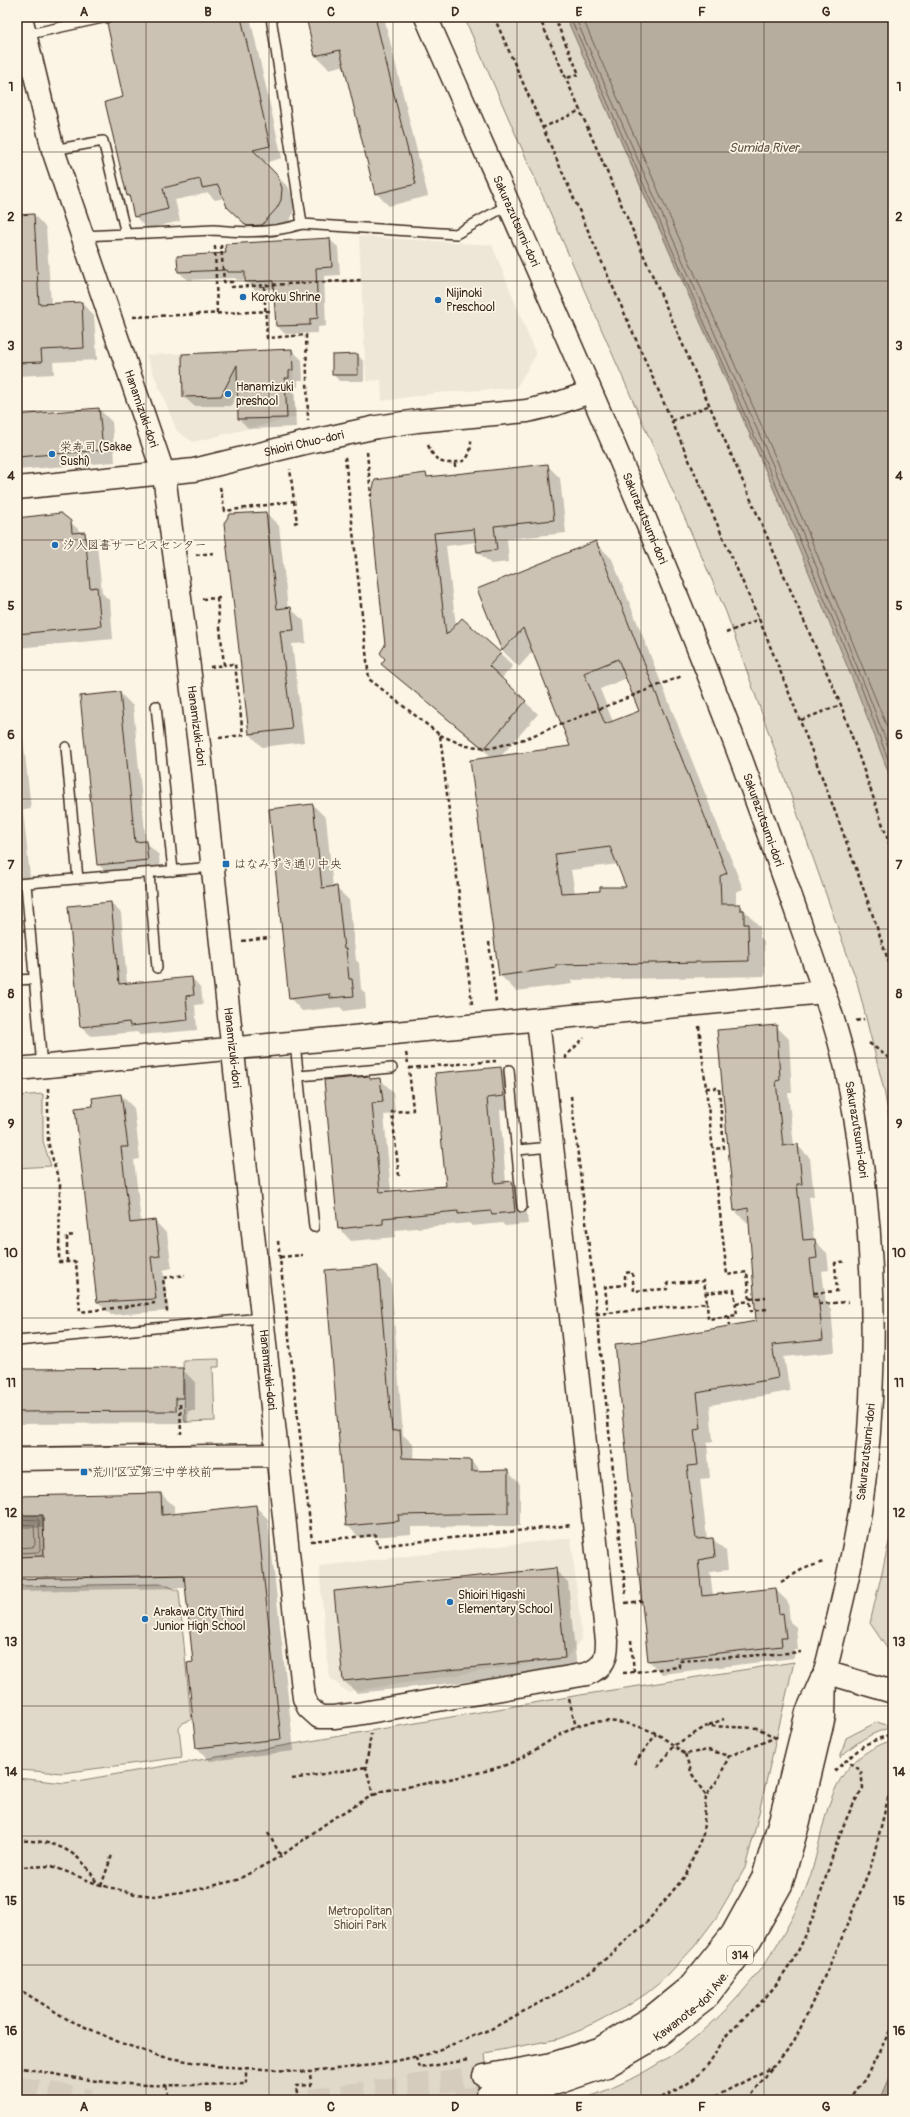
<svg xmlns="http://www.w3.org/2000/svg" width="910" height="2117" font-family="Pangolin,'Klee One',sans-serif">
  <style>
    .built { fill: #eee6d6 }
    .green { fill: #e0d8c8; stroke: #8e8173 }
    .water { fill: #b7ad9e; stroke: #85796b }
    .shadow { fill: #0003; fill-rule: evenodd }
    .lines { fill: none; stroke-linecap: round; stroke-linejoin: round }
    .shore { stroke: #6d5e51; stroke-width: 1 }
    .building { fill: #ccc2b3; stroke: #3b2a1e; fill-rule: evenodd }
    .primary-tunnel { stroke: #d5ccbd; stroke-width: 22; stroke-dasharray: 22 11; stroke-linecap: butt }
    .lane-casing { stroke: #3b2a1e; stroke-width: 12 }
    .secondary-casing { stroke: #3b2a1e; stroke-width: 25 }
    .primary-casing { stroke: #3b2a1e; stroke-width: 25 }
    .path { stroke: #3b2a1e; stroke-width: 2.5; stroke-dasharray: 4 3; stroke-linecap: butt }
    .lane { stroke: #fcf5e5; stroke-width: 9 }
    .secondary { stroke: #fcf5e5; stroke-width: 22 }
    .primary { stroke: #fcf5e5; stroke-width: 22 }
    .grid { fill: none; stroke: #3b2a1e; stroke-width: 1; stroke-opacity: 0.55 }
    .poi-dot { fill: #1f6fb2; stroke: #fcf5e5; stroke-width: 1.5 }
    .labels { text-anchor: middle; stroke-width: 3.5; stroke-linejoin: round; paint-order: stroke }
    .shield { fill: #fcf5e5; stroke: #75675a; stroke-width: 1 }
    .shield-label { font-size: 11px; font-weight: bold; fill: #3b2a1e }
    .street-label { font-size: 12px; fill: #3b2a1e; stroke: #fcf5e5 }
    .poi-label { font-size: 12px; fill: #3b2a1e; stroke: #fcf5e5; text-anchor: start }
    .park-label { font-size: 12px; fill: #645648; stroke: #fcf5e5 }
    .water-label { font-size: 13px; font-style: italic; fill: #605144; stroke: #fcf5e5 }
    .neatline { fill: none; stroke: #3b2a1e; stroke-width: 1.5 }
    .grid-label { font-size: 13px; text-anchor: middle; font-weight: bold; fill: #3b2a1e }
  </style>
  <rect width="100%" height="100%" fill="#fcf5e5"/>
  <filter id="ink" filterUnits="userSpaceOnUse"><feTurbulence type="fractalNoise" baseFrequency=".025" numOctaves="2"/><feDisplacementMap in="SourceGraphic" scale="8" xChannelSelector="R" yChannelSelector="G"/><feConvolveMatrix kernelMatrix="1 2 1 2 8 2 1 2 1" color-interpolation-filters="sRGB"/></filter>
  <g filter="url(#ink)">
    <path class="built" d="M359 236 492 245 536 355 516 388 436 393 382 401 381 380 366 381Z
      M292 349 296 417 193 442 177 431 146 355Z
      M571 1538 582 1638 566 1658 347 1692 329 1677 319 1566Z"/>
    <path class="green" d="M464 17H566L793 533 859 694 893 784V1140L884 1090 857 982 726 612Z
      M43 1094V1141L51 1166 17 1168V1096Z
      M219 1359V1367H213L215 1421 185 1422 183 1360Z
      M893 1525V1657L870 1623Z
      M163 1584 179 1591 191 1720 184 1722 179 1728 182 1757 63 1773 17 1770V1586Z
      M794 1662 754 1834 745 1868 716 1918 694 1947 663 1980 647 1993 629 2005 581 2030 558 2039 485 2053 490 2100H17V1778L65 1783 574 1696Z
      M877 1722 893 1727C872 1732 854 1743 840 1758L846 1738Z
      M893 1740V2071L880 2100H580C672 2070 747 2005 791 1920 800 1903 808 1885 813 1867 828 1812 829 1760 893 1740Z"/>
    <path class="water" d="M566 17H886L893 31V784C795 524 678 271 566 17Z
      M17 1515H43L44 1556 17 1557Z
      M893 2071V2100H880Z"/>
    <path class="shadow" d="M160 17H250L282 158 264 163 289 188 294 201 293 213 290 221 275 237 260 238 240 219 224 198 215 200 208 193 175 200 180 221 147 229 135 216 131 199 128 195 124 98Z
      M307 17H384L428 196 389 206 376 193 345 65 329 69 316 56Z
      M34 215 46 228 51 304 82 303 94 316 97 360 53 362 54 374 17 376V216Z
      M329 239 338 247 340 275 324 276 326 326 318 327V333L285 334 277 326 275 289 255 290 246 280H237L235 278 187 280 179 272 227 254Z
      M292 350 302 360 303 380H298V387H294L296 427 249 429 239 419 238 391 231 406H194L184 397 183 355Z
      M358 355 364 362V381H339L333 374Z
      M99 409 112 422 115 462 17 470V416Z
      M547 465 560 478 566 533 507 539 509 562 491 564 478 552 477 542 446 546 456 626 500 653 513 666 501 679 538 714 501 756 572 747 533 651 519 667 503 651 479 590 596 543 612 559 743 889 736 892V905H740L760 927V937L764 941 765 976 571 980 572 984 516 991 500 975 493 758 383 664 387 659 386 645 426 474 430 478ZM627 678 640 711 613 722 600 689ZM618 864 627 888 575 893 571 870Z
      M266 513 279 526 288 609H291L304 621 306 643 292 644 304 742 262 747 250 734Z
      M17 519 70 522 97 546 102 593 110 601 113 639 17 648Z
      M120 693 133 706 146 843 159 855 160 872 111 877 98 864Z
      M17 723 22 728 31 809 23 810 30 877 17 878Z
      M313 805 326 818 333 888H336L349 900 356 960 359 963 361 989 365 993 366 1008 344 1011 340 1007 302 1011 290 998Z
      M111 903 121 913 127 984 192 978 201 988 203 1004 195 1005 197 1030 140 1035 137 1032 91 1036 81 1026Z
      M776 1026 789 1039 792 1093H788L794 1146 797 1145 810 1158 814 1196 809 1197 814 1240 827 1253 829 1270 822 1271 826 1304 831 1309 835 1352 784 1357 790 1391 710 1405 713 1442 707 1443 710 1478 700 1479 707 1539H713L726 1551 728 1570 710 1572 713 1596 775 1589 788 1602 790 1622 796 1627 798 1650H794V1658L662 1674 649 1661 616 1345 651 1341 757 1322 750 1223H748L735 1211Z
      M500 1068 513 1080 516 1109 500 1110 506 1183 512 1182 525 1195 528 1224 505 1226 502 1223 472 1226 469 1223 395 1230 396 1237 351 1241 339 1228 369 1077 371 1080 380 1079 393 1092 395 1114 384 1115 391 1192 447 1186Z
      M121 1095 134 1108 140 1159 134 1160 141 1222 155 1221 167 1234 172 1268 163 1270 169 1311 111 1315 98 1302 76 1109 94 1107Z
      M378 1267 391 1280 403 1435 413 1444 414 1459 471 1461 482 1472 507 1471 520 1484V1526L411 1527V1534L360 1538 347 1525Z
      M182 1369 195 1382V1411H188V1423L17 1424V1370Z
      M161 1494 174 1506V1515L255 1506 268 1519 294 1751 210 1761 197 1748 194 1663 186 1588 17 1591V1558L45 1557V1528H17V1497Z
      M555 1570 568 1582 577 1670 357 1693 344 1681Z"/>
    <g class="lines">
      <path class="shore" d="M570 17 796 531 863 692 893 773
        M575 17 801 529 867 691 893 759
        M582 17 806 527 893 742
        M17 1519 39 1520 40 1550 38 1552 17 1553
        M17 1524 34 1525 35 1545 33 1547 17 1548"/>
    </g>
    <path class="building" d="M113 17H241L270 146 253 150 277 175 282 188 281 200 277 208 262 225 247 226 227 207 218 185 202 188 200 179 163 188 168 209 134 217 129 195 127 196 105 102 123 97 107 23 111 21Z
      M306 17H375L416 184 375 194 340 50 315 56Z
      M34 214 39 304 82 302 84 348 41 350 42 362 17 363V215Z
      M330 238 332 267 316 268 318 318 310 319V325L276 326 273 281 245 282V272H228L227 270 178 272 177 256 226 253 225 244Z
      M292 349 293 370 289 371V378H285L287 418 238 419 237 365 221 396 183 397 182 354Z
      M358 354V375H332V355Z
      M99 408 103 450 17 457V415Z
      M548 464 554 520 494 526 497 550 477 552 474 529 434 533 446 635 462 618 501 653 489 666 526 701 484 749 381 664 385 659 380 653 385 645 370 500 375 480 426 473 427 477Z
      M266 512 277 609 291 607 294 630 280 631 292 729 249 734 224 523 230 514Z
      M61 513 71 521 72 533 85 532 90 588 97 587 101 626 17 634V518Z
      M596 541 727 873 720 876 721 904H740V910H744V924H748L749 961 556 965V968L499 976 470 760 570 746 523 628 502 651 477 589ZM618 659 639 711 605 724 584 673ZM610 847 626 887H600V891L561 893 555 854Z
      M120 692 135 842 146 841 148 860 97 865 80 696Z
      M313 804 322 888 337 886 344 949H346L349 979H352L354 996 330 998V994L289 999 269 809Z
      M111 902 119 984 192 977 194 995 186 996 188 1020 130 1026 129 1022 80 1027 68 906Z
      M777 1025 780 1080 776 1081 783 1146 798 1144 802 1184H797L803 1240 815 1239 817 1258 810 1259 814 1296H818L823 1340 772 1345 778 1378 697 1393 701 1429 694 1430 698 1465 687 1466 696 1539 713 1538 715 1557 698 1560 702 1596 776 1588 779 1614 783 1613 786 1638H781L782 1646 648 1661 615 1344 651 1340 756 1321 748 1208 734 1211 717 1030Z
      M501 1067 504 1096 487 1098 495 1183 512 1181 515 1212 492 1214 491 1211 458 1214V1211L383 1218V1224L338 1229 324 1080 369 1076 370 1079 380 1078 383 1102 372 1103 380 1192 446 1186 435 1073Z
      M121 1094 128 1147H121L130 1223 155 1220 160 1256 151 1257 156 1299 97 1302 75 1108 93 1106 92 1098Z
      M378 1266 392 1431 400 1430 402 1458 471 1460V1471L508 1470V1513L398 1515 399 1521 346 1526 325 1270Z
      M183 1368V1398H176V1411L17 1412V1369Z
      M161 1493 162 1515 256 1505 281 1739 196 1748 187 1663 193 1662 184 1575 17 1579V1557L44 1556 43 1515H17V1496Z
      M556 1568 565 1658 343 1681 334 1591Z"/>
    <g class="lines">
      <path class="primary-tunnel" d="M17 2087 90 2100
        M310 2100 484 2076
        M456 2100 487 2096"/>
      <g class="lane-casing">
        <path id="lane" d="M271 17 302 224
          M25 35 107 17
          M53 150 103 141 126 234
          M82 236 214 230C243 233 274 233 302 224L456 234 508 205
          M156 706 173 871
          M66 747 78 879
          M149 873 157 968
          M17 884 213 867
          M26 884 42 1067
          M17 980 34 979
          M295 1043 314 1227
          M509 1070 522 1207
          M299 1076 392 1068
          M517 1150 552 1147
          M17 1341 261 1318"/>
      </g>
      <g class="secondary-casing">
        <g id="secondary">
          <path id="s1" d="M21 17 53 150 164 475 200 752 304 1698 308 1707 319 1717H334L357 1714 587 1674C604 1667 607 1658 607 1641L538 1020"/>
          <path id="s2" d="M426 17C534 263 646 507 741 759 764 821 787 885 809 948 824 992 840 1036 849 1082 873 1209 879 1337 866 1466 859 1535 842 1604 825 1672"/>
          <path id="s3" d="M17 488 194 470 304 443 377 427 417 421 527 411 556 404 590 392"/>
          <path d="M17 1069 824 992"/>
          <path d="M17 1459 277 1455"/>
        </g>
      </g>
      <g class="primary-casing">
        <g id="primary">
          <path d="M825 1672 893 1692"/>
          <path d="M484 2076 552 2064 599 2049 649 2019 691 1985 732 1934 763 1878 781 1817 807 1712 821 1680"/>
          <path id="s4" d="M487 2096 557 2083 607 2066 660 2035 705 2000 748 1944 781 1885 799 1821 824 1716 825 1672"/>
        </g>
      </g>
      <path class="path" d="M494 17 759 619C807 736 853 854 893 975
        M539 17 841 705 893 854
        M554 17 579 74 567 78
        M542 128 581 110
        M221 245 224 282H232V287L362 280
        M215 246 217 313
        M264 286 267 338 306 335 308 420
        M133 317 272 311
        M672 421 710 405
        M428 445C434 459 441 466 457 462 461 462 464 461 466 459 471 453 471 446 471 440
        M367 452 371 496
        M345 457 369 679 440 735 472 1004
        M455 463V468
        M220 487 225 511 294 501 290 469
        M294 501 297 522 294 523
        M196 555 215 553
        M202 599 220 598
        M726 633 759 619
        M210 667 224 665 217 599
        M801 720 841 705
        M440 735 466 746 492 748 524 739 682 676
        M219 738 243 735 235 664 224 665
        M242 941 270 938
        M489 942 496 1002
        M856 1021 864 1019
        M699 1026 727 1275 747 1272 751 1311 767 1309
        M869 1043 893 1061
        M406 1053 408 1063
        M566 1059V1056L584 1038
        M409 1068 496 1061
        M48 1088V1142L60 1185 59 1262H76L80 1312 155 1303
        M706 1088H719L724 1148 713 1149
        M571 1096 597 1314 626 1597
        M399 1176 392 1112 413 1110 409 1068
        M278 1241 312 1541
        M280 1257 303 1255
        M67 1262V1236L76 1235
        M705 1293 734 1290 737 1315 708 1319 707 1303
        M814 1293 837 1291 835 1263 846 1261
        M750 1299 766 1297
        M736 1303 750 1301
        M819 1304 848 1302
        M167 1312 163 1278 185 1275
        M596 1314C633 1311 670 1307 707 1303L704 1281 668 1283V1289L634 1291 632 1272 625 1273V1285L605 1287 608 1313
        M729 1316 730 1326
        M180 1404 181 1434
        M311 1541 376 1535 377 1546 572 1525
        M781 1582 803 1569 823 1562
        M625 1603 642 1601
        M631 1640 634 1672 679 1667V1661L801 1652
        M623 1673 634 1672
        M569 1699 576 1727
        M709 1725 724 1719
        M685 1754 692 1774 706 1796
        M634 1764 656 1734
        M658 1767 673 1746 707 1726 758 1728 774 1737
        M834 1771 864 1745 893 1733
        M292 1779 366 1767
        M374 1795 383 1791C422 1784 462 1778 500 1767 527 1758 549 1739 575 1727 599 1716 632 1722 655 1733 665 1738 675 1747 685 1754L708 1750 729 1756 779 1736
        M268 1833 281 1856
        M17 1841C53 1839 81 1850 97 1884
        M17 1867 52 1866 97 1884 135 1894 155 1896 195 1890 237 1880 281 1856 335 1817 373 1795 366 1767 371 1734
        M101 1886 112 1855
        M17 1988 67 2019 121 2043 159 2056 213 2066 310 2072 381 2064 428 2054 491 2029 561 1991 594 1969 646 1923 686 1875 703 1834 706 1796 719 1778 729 1756
        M416 2057 419 2068 468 2060
        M17 2067C54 2074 92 2082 129 2084 168 2087 207 2084 246 2084V2069
        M166 2085 169 2100
        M298 2100 296 2086 311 2085 310 2072
        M655 2100C676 2092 698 2080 711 2060 718 2050 723 2039 731 2030 739 2022 748 2015 756 2007 774 1990 791 1966 802 1943 826 1893 832 1835 863 1788L861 1771 846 1759
        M709 2100 774 2066 794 2042 838 1947 871 1866 893 1779
        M748 2100 773 2066
        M849 2100 865 2079 893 2025"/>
      <use href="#lane" class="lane"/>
      <use href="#secondary" class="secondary"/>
      <use href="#primary" class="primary"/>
    </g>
  </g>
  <path class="grid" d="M146 17V2100M269 17V2100M393 17V2100M517 17V2100M641 17V2100M764 17V2100M17 152H893M17 281H893M17 411H893M17 540H893M17 670H893M17 799H893M17 929H893M17 1058H893M17 1188H893M17 1318H893M17 1447H893M17 1577H893M17 1706H893M17 1836H893M17 1965H893"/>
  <g class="poi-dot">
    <circle cx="243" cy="297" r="4"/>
    <circle cx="438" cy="300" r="4"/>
    <circle cx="228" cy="394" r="4"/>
    <circle cx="52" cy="454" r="4"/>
    <circle cx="55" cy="545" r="4"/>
    <rect x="222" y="860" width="8" height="8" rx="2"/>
    <rect x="80" y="1468" width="8" height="8" rx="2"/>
    <circle cx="450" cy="1602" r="4"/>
    <circle cx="145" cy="1619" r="4"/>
  </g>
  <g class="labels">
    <rect class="shield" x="727" y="1946" width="26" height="18" rx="3"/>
    <g class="shield-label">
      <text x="740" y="1959">314</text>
    </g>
    <g class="street-label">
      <text dy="4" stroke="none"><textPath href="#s2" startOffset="223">Sakurazutsumi-dori</textPath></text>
      <text dy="4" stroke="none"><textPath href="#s1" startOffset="410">Hanamizuki-dori</textPath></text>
      <text dy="4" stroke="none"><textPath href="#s3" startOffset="291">Shioiri Chuo-dori</textPath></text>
      <text dy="4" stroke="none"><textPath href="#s2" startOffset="547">Sakurazutsumi-dori</textPath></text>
      <text dy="4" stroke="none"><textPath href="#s1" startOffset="733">Hanamizuki-dori</textPath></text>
      <text dy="4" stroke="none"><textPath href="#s2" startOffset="871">Sakurazutsumi-dori</textPath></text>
      <text dy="4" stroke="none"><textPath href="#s1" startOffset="1057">Hanamizuki-dori</textPath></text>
      <text dy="4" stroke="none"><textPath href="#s2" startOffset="1195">Sakurazutsumi-dori</textPath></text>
      <text dy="4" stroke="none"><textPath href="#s1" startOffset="1381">Hanamizuki-dori</textPath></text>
      <text transform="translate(866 1452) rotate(-84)" y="4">Sakurazutsumi-dori</text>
      <text dy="4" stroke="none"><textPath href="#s4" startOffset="228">Kawanote-dori Ave.</textPath></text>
    </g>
    <g class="poi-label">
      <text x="446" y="297">Nijinoki<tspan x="446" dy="14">Preschool</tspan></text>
      <text x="251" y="301">Koroku Shrine</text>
      <text x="236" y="391">Hanamizuki<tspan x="236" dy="14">preshool</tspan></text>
      <text x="60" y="451">栄寿司 (Sakae<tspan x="60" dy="14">Sushi)</tspan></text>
      <text x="63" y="549">汐入図書サービスセンター</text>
      <text x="234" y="868">はなみずき通り中央</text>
      <text x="92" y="1476">荒川区立第三中学校前</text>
      <text x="458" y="1599">Shioiri Higashi<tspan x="458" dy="14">Elementary School</tspan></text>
      <text x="153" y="1616">Arakawa City Third<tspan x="153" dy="14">Junior High School</tspan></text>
    </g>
    <g class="park-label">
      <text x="360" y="1915">Metropolitan<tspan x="360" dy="14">Shioiri Park</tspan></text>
    </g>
    <g class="water-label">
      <text x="764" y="152">Sumida River</text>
    </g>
  </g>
  <rect width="910" height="2117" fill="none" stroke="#fcf5e5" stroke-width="44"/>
  <rect x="22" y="22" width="866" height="2073" class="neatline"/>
  <g class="grid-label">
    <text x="84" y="16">A</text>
    <text x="208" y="16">B</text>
    <text x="331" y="16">C</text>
    <text x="455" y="16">D</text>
    <text x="579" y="16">E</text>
    <text x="702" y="16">F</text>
    <text x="826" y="16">G</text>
    <text x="11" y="91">1</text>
    <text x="899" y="91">1</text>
    <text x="11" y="221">2</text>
    <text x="899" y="221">2</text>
    <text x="11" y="350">3</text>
    <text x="899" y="350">3</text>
    <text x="11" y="480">4</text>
    <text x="899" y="480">4</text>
    <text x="11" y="610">5</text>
    <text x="899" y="610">5</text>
    <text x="11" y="739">6</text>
    <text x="899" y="739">6</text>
    <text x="11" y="869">7</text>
    <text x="899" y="869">7</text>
    <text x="11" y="998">8</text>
    <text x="899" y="998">8</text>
    <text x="11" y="1128">9</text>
    <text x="899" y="1128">9</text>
    <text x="11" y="1257">10</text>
    <text x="899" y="1257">10</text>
    <text x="11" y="1387">11</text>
    <text x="899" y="1387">11</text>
    <text x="11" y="1517">12</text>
    <text x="899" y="1517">12</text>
    <text x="11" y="1646">13</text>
    <text x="899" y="1646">13</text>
    <text x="11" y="1776">14</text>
    <text x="899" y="1776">14</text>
    <text x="11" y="1905">15</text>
    <text x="899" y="1905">15</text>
    <text x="11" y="2035">16</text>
    <text x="899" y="2035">16</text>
    <text x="84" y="2111">A</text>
    <text x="208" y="2111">B</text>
    <text x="331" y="2111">C</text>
    <text x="455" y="2111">D</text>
    <text x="579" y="2111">E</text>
    <text x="702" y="2111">F</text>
    <text x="826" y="2111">G</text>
  </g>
</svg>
